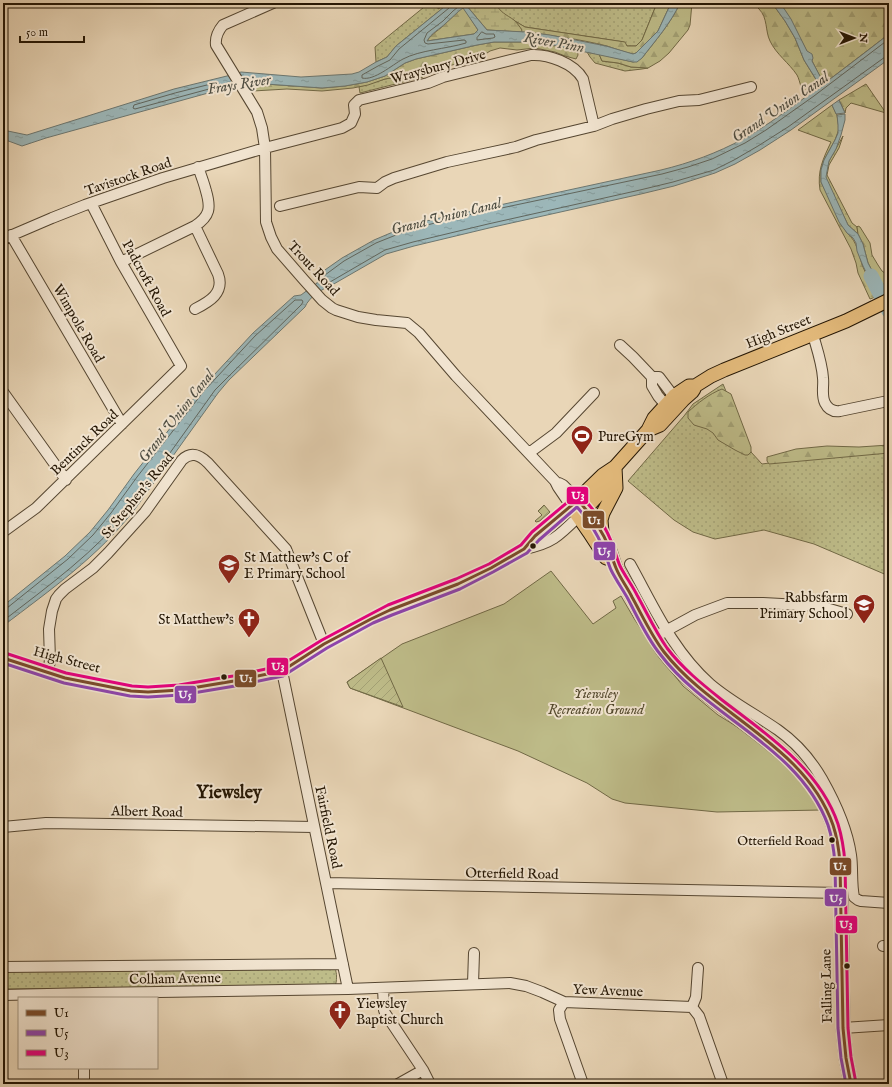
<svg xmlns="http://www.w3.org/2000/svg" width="892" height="1087" font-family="'IM FELL English',serif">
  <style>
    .grass { fill: url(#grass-dots); stroke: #716946 }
    .forest { fill: url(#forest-firs); stroke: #716946 }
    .wetland { fill: url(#wetland-marsh); stroke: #716946 }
    .park { fill: #bebc89; stroke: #716946 }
    .garden { fill: url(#garden-furrows); stroke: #716946 }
    .water { fill: url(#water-ripples); stroke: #6c7771; fill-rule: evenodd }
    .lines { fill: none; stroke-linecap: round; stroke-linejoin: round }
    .shore { stroke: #60665e; stroke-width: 1 }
    .river { stroke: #9cb7b9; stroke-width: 15 }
    .minor-casing { stroke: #554631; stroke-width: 12 }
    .major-casing { stroke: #241604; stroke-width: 15 }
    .minor { stroke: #f1e4d0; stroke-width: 10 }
    .major { stroke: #e4bb7c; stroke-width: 13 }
    .bus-1-casing { stroke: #f1e4d0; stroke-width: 6 }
    .bus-2-casing { stroke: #f1e4d0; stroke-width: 6 }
    .bus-3-casing { stroke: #f1e4d0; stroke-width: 6 }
    .bus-1 { stroke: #7a4b2a; stroke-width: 3 }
    .bus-2 { stroke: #8e44ad; stroke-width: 3 }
    .bus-3 { stroke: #e5007d; stroke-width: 3 }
    .bus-dot { fill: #241604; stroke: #f1e4d0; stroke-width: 1.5 }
    .labels { text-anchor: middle; stroke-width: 4; stroke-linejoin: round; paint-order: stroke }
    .bus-label { font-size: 13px; fill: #241604; stroke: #f1e4d0; text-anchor: end }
    .street-label { font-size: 14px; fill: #241604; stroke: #f1e4d0 }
    .poi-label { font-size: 14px; fill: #241604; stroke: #f1e4d0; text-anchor: start }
    .park-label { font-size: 14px; font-style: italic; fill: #52482c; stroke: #f1e4d0 }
    .water-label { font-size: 15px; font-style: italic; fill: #4e4e43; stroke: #f1e4d0 }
    .district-label { font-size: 18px; font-weight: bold; fill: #241604; stroke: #f1e4d0 }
    .line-badge { stroke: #f1e4d0; stroke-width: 1.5 }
    .badge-label { font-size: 11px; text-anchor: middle; font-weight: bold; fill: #fff }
  </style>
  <defs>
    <pattern id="grass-dots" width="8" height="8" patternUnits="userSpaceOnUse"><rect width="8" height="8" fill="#bebc89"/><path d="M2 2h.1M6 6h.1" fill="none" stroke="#a3a175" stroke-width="1.8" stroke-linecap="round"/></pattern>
    <pattern id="forest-firs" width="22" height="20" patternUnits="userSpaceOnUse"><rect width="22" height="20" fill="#bebc89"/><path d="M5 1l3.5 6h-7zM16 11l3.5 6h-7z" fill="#a3a175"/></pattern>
    <pattern id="wetland-marsh" width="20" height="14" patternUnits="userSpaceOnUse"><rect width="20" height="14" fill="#bebc89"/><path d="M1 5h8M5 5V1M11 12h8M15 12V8" fill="none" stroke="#a3a175"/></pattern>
    <pattern id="garden-furrows" width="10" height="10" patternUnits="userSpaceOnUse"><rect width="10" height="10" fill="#bebc89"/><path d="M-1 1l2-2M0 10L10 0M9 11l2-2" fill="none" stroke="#a3a175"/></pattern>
    <pattern id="water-ripples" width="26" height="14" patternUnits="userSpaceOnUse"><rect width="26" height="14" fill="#9cb7b9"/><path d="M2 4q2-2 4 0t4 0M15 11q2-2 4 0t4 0" fill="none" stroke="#869d9d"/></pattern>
  </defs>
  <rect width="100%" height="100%" fill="#e9d6b7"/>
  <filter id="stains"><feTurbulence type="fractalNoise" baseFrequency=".005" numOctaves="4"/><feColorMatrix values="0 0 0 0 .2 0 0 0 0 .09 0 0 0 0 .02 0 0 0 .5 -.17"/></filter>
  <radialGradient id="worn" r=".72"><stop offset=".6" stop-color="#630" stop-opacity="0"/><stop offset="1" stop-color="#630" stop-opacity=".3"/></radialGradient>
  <path class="grass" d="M429 3H438V9L449 3 396 46 387 57 376 62 375 47Z
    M496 3H657L642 40 636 46H627L624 42 525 27 506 16 497 8Z
    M587 52 599 54 602 61 618 63 631 67 648 68 642 69 625 71 595 63 590 57Z
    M431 71 423 77 360 93 359 87 385 79Z
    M843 136 839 148 829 165 827 175 852 223 857 227 858 234 848 225 825 177 829 161Z
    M723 384 751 452 762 464 889 447V576L814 544 764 530 715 539 693 532 674 520 628 481 684 416 693 404Z
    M335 969C337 972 337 982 335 986L3 989V971Z"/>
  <path class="forest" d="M657 3H671L658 31 636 53 633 54C624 52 616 49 607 46 579 39 550 35 521 32V29L515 21 525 27 625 42 627 46H636L642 40Z
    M680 3H692L690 25 688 30 669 53 660 61 648 68 631 67 618 63 602 61 599 54 633 62 637 61 642 58C655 41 671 23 680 3Z
    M752 3H772L785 21 795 38 804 60 820 86 809 95C800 93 801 82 797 75 789 63 776 54 770 41 765 31 768 18 759 9 757 7 755 5 752 3Z
    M780 3H885L889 19V34L825 83C819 77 816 68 812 61 802 42 792 22 780 3Z
    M463 7 478 30 474 34 427 41C432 33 440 30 446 23 452 18 457 12 463 7Z
    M494 42H538L577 50 578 55 576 59 565 56 555 52 535 48 517 50 500 48 490 51 475 61 446 66 433 70 385 79 368 85 353 88 322 91 287 89 253 91 250 85 265 84 322 88 345 86 367 82 385 76 405 63 416 59 477 45Z
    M866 84 886 113 851 103 846 108 845 113 839 100Z
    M832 105 837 115 839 129 835 140 824 160 821 170V182L847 233C858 242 858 254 863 267 867 277 873 286 878 296L870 299 858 273 856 263 851 249 820 190C817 171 823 159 831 142L798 130Z
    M858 226 860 227 870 243 872 255 878 265 882 271 889 276V288L884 293 868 263 863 244 858 234 857 227Z
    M722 389 731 394 751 447V452L748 455H745L735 450 718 440 713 433 707 429 694 425 688 418V412C698 403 709 394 722 389Z
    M889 445V453L769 464 767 461V457L796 449 827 446 859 447Z"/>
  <path class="wetland" d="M468 3H496C499 12 507 15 514 20 517 23 520 27 522 30L521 32 487 30 466 5Z"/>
  <path class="park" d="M551 571 593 624 616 608 613 601 621 596 635 620 661 659 683 686 718 715 765 744 808 787 822 810 717 812 625 803 612 799 587 783 518 751 350 688 347 682 402 644 504 604Z"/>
  <path class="garden" d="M544 505 550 512 540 521 536 522 535 521 542 515 538 511Z
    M381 658 403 707 350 688 347 682Z"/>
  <path class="water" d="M449 3H468L466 5 487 30 526 32 550 35 606 46 633 54 636 53 658 31 671 3H680C671 23 655 41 642 58L637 62H633L538 42H494L477 45 416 59 405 63 385 76 367 82 345 86 322 88 266 84 242 85 235 74 241 72 301 77 352 74 359 72 376 62 387 57 396 46ZM463 8 478 30 474 34 427 41C431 33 440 29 446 23 452 18 457 12 463 8Z
    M772 3 781 4 791 19 807 51 812 54 813 58 812 61 821 78 817 81 804 60 795 38 785 21Z
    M889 34V59L791 130 760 150 735 164 715 173 674 186 641 194 489 228 414 246 386 254 332 285C322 289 309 297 305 307L229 380 218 393 135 509C99 556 50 590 3 626V606L65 556 90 532 108 510 134 474 201 389 253 333 294 296 301 295 317 283 322 272 342 258 374 240 400 229 426 221 661 170C690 163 717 153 743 139 762 129 779 116 796 104 828 81 858 58 889 34Z
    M231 75 237 85 46 138 22 146 3 139V130L27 135 174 89Z
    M839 100 845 113 836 114 832 105Z
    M845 114V120L841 135 836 149 829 161 826 177 848 225 858 234 863 244 868 263 884 293 878 296 863 266 857 251 856 243 853 238 847 233 839 222 821 182V170L824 160 835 140 838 133V125L837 115Z"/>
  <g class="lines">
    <path class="shore" d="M451 3 449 8 399 49 390 60 378 66 362 75V78C374 81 392 65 403 59 420 50 446 49 466 43V41L464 40 428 44 425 43 424 40 427 33 443 21 453 11 463 3
      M482 32 486 34H494L495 37 493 38 477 40V38Z
      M889 39 814 96 766 130 745 143 712 159 688 167 662 174 459 217 427 225 401 233 376 243 344 261 325 275 322 283 324 284 330 282 385 250 413 242 488 224 640 190 673 182 714 170 734 160 758 146 788 127 885 57 889 56
      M208 85 210 86 209 89 135 109 133 108 134 105 175 93Z
      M3 609 7 608 68 559 93 535 111 513 137 477 204 391 255 336 295 300H302L303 302 301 305 227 378 215 390 132 506C96 552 48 586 3 621"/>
    <path class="river" d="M871 276 889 311"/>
    <g class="minor-casing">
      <path id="minor" d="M280 206 359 187 377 188 385 182 394 178 447 162 516 147 536 140 594 126 612 119 646 109 679 101 699 100 751 87
        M195 226 218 274C225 293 209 302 195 309
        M11 235 122 424
        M3 239 52 218 85 205 163 178 265 148 342 128 351 123 355 114 354 105 359 100 384 94 428 83 443 77 531 55C548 54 574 63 583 79L594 126
        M121 262 195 226C210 216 211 208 206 191 204 183 201 175 198 167
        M813 335C817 349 822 363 823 378 824 386 821 395 825 403 828 409 833 412 840 411L888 401
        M620 345 633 357 652 377
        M652 377V386L658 396 669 409
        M652 377H659L678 402
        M3 392 66 480
        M529 453 556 433 594 393
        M559 483 563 485 578 500
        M3 532 36 508 181 366 121 262 91 203
        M524 549C551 544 559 536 578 517
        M630 564C654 607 672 650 710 684 731 702 755 714 778 730 795 742 811 760 822 779 835 802 847 827 851 855 853 868 851 883 854 897L858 900 861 901 889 903
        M662 633 695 615 727 603H763L819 606 847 614
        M3 658 65 678 131 691 148 692 180 690 234 681 282 671 324 644 371 619 390 610 458 584 491 568 524 549 535 536 571 506 558 487 555 481 456 376 419 333 407 323 376 320 358 317 336 310 332 308 322 300 304 280 277 249 271 237 266 222 265 148 262 128 257 112 216 45C215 37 218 31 223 25L273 3
        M282 671 348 989
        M48 673 50 660 49 629 52 611 56 599 59 595 65 589 93 568 108 553 145 512 182 460C191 451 200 455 208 463L286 549 324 644
        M3 827 46 823 314 827
        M326 883 841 893
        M883 946H889
        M3 967 343 964
        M473 984 474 953
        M383 988 384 1010 385 1013 423 1070 430 1084
        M3 995 93 993 348 989 510 983 526 986 542 992 564 1002 692 1007 699 1016 723 1084
        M564 1002 559 1010 560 1019 583 1084
        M692 1007 696 997 698 968
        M843 1028 889 1025
        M84 1084V1068
        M398 1084 423 1070"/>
    </g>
    <g class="major-casing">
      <path id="major" d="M648 430 660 425 683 400 692 392 694 389
        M578 500C592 515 603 532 610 551 612 556 613 561 615 566 618 574 624 581 628 589 640 610 650 633 664 652 711 714 800 743 830 817 839 837 840 858 841 879L843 1028 846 1058 851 1084
        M581 514 611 481 614 471
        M602 532 601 520 603 513 616 488 615 467
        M606 558 589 532 571 506 603 475 615 467 648 430 654 418 674 396 689 386H695L711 376 724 370 846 321 889 300"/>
    </g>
    <use href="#minor" class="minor"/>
    <use href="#major" class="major"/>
    <g class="bus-1-casing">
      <path id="bus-1" d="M3 658 65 678 131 691 148 692 180 690 234 681 282 671 324 644 371 619 390 610 458 584 491 568 524 549 535 536 578 500C590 514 601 528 608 545 611 553 613 561 616 568 620 578 627 587 632 597 642 615 651 635 664 652 713 715 805 745 833 825 837 837 839 850 840 863L843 1028 846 1058 851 1084"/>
    </g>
    <g class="bus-2-casing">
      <path id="bus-2" d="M3 663 64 683 130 696 148 697 181 695 235 686 283 676 327 648 373 623 392 615 460 589 493 572 527 553 539 540 577 507C588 519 597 533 603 548 606 555 608 563 611 570 616 580 623 590 628 599 638 618 647 638 660 654 708 718 799 746 828 825 832 837 834 851 835 864L838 1028 841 1058 846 1084"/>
    </g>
    <g class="bus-3-casing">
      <path id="bus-3" d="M5 653 66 673 132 686 148 687 179 685 233 676 280 666 322 640 369 615 388 605 456 579 489 564 521 545 532 532 575 496 577 495 580 496C594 508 605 526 612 543 615 551 617 559 620 566 625 576 632 585 637 595 647 613 655 631 667 648 682 668 702 684 722 700 766 734 819 768 838 824 842 837 844 850 845 863L848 1028 851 1057 856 1083"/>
    </g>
    <use href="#bus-1" class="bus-1"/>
    <use href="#bus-2" class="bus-2"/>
    <use href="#bus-3" class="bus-3"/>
  </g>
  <defs>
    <g id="stadium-pin" transform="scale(1.15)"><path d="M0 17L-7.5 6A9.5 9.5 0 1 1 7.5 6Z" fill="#8f2418" stroke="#f1e4d0"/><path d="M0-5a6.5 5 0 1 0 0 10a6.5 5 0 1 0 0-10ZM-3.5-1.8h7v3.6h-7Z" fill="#fff"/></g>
    <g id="school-pin" transform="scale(1.15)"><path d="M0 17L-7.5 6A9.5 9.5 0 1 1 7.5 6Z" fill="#8f2418" stroke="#f1e4d0"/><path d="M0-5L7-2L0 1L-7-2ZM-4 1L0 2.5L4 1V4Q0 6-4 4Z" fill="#fff"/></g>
    <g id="church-pin" transform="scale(1.15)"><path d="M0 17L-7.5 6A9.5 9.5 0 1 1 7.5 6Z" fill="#8f2418" stroke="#f1e4d0"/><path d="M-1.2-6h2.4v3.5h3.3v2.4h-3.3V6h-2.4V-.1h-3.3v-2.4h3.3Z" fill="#fff"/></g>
  </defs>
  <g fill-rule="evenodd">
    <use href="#stadium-pin" x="582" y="436"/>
    <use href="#school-pin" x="229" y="565"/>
    <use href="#school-pin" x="864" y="605"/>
    <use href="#church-pin" x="249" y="619"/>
    <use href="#church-pin" x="340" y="1011"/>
  </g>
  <g class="bus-dot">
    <circle cx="533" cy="546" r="3.5"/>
    <circle cx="224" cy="677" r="3.5"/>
    <circle cx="832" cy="840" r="3.5"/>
    <circle cx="847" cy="966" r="3.5"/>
  </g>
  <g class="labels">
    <g class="bus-label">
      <text x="824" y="845">Otterfield Road</text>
    </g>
    <g class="street-label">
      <text transform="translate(438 66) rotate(-15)" y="5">Wraysbury Drive</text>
      <text transform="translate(128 176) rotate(-19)" y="5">Tavistock Road</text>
      <text transform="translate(314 268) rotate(47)" y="5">Trout Road</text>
      <text transform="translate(147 278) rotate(61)" y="5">Padcroft Road</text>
      <text transform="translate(79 323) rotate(60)" y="5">Wimpole Road</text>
      <text transform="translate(778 331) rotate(-22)" y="5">High Street</text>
      <text transform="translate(84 442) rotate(-44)" y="5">Bentinck Road</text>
      <text transform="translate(137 495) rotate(-51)" y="5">St Stephen's Road</text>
      <text transform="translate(67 659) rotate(15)" y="5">High Street</text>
      <text transform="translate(147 811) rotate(1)" y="5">Albert Road</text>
      <text transform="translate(329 827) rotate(78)" y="5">Fairfield Road</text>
      <text transform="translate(512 873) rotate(1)" y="5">Otterfield Road</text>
      <text transform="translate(175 978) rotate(-1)" y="5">Colham Avenue</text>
      <text transform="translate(826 986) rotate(-91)" y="5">Falling Lane</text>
      <text transform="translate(608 990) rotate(2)" y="5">Yew Avenue</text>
    </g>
    <g class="poi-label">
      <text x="598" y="441">PureGym</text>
      <text x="244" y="562">St Matthew's C of<tspan x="244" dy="16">E Primary School</tspan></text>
      <text x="848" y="602" text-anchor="end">Rabbsfarm<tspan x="848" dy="16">Primary School</tspan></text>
      <text x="234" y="624" text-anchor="end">St Matthew's</text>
      <text x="356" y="1008">Yiewsley<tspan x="356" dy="16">Baptist Church</tspan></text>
    </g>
    <g class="park-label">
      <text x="596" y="698">Yiewsley<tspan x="596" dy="16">Recreation Ground</tspan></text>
    </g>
    <g class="water-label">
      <text transform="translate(554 42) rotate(10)" y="5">River Pinn</text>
      <text transform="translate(239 84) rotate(-9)" y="5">Frays River</text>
      <text transform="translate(780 107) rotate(-34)" y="5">Grand Union Canal</text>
      <text transform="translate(446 216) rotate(-14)" y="5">Grand Union Canal</text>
      <text transform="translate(176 416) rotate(-52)" y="5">Grand Union Canal</text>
    </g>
    <g class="district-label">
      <text x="229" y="798">Yiewsley</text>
    </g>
  </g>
  <g class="line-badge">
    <rect x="566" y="486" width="23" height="19" rx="4" fill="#e5007d"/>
    <rect x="582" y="510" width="23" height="19" rx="4" fill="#7a4b2a"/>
    <rect x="593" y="541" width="23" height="20" rx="4" fill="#8e44ad"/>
    <rect x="266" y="657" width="23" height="19" rx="4" fill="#e5007d"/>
    <rect x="234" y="669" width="23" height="19" rx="4" fill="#7a4b2a"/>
    <rect x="174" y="685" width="23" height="19" rx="4" fill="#8e44ad"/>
    <rect x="829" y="857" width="23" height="19" rx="4" fill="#7a4b2a"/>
    <rect x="824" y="888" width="23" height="19" rx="4" fill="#8e44ad"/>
    <rect x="835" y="915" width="23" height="19" rx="4" fill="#e5007d"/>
  </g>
  <g class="badge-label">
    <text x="578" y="499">U3</text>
    <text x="594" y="524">U1</text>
    <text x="604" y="555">U5</text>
    <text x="278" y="670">U3</text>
    <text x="246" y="682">U1</text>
    <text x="185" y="698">U5</text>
    <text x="840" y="870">U1</text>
    <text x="836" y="902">U5</text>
    <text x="846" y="928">U3</text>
  </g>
  <rect width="892" height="1087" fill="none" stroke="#e9d6b7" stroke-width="16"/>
  <rect x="4" y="4" width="884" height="1079" fill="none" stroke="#241604" stroke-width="2"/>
  <rect x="8" y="8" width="876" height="1071" fill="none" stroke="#241604"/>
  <rect x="18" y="997" width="140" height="72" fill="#f1e4d0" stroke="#9f927e"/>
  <rect x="26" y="1010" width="20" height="6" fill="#7a4b2a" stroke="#9f927e"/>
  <text x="54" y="1017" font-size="12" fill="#241604">U1</text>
  <rect x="26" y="1030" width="20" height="6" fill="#8e44ad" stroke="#9f927e"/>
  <text x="54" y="1037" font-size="12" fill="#241604">U5</text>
  <rect x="26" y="1050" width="20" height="6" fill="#e5007d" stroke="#9f927e"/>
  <text x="54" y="1057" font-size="12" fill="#241604">U3</text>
  <g transform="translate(854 38) rotate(90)" stroke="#f1e4d0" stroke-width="3" paint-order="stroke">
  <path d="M0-3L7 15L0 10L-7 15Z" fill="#241604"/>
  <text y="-6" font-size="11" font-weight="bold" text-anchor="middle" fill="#241604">N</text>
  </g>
  <path d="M20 36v6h64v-6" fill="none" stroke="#241604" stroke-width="2"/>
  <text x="26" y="36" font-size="12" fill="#241604" stroke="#f1e4d0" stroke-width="3" paint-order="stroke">50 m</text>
  <rect width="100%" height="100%" filter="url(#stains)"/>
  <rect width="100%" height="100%" fill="url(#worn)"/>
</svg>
